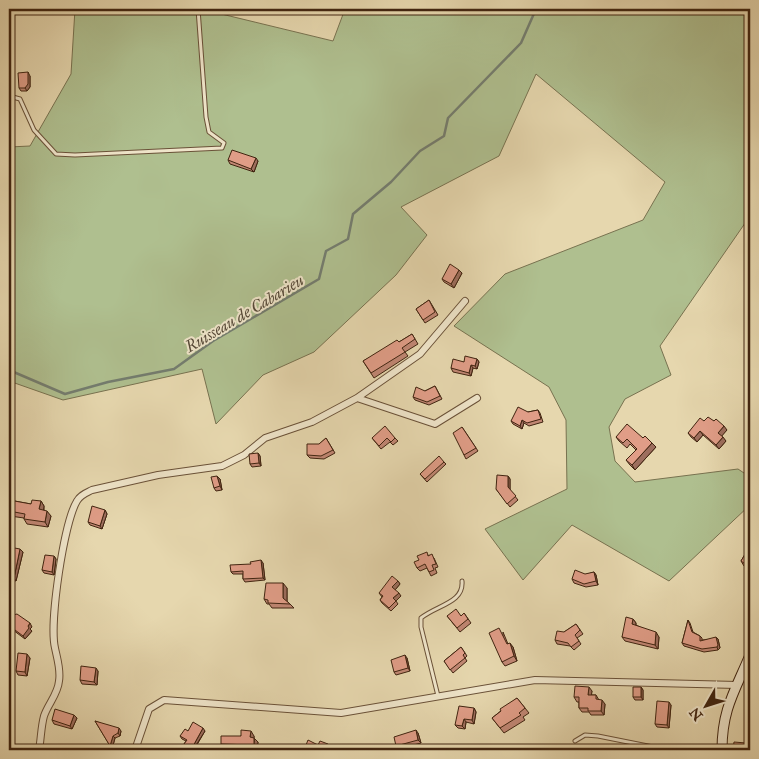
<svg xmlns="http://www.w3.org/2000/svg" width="759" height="759" font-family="'IM FELL Great Primer',serif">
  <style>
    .green { fill: #afbf8f; stroke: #787250 }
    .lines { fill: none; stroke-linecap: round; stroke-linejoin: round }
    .stream { stroke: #747d6f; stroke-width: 2.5 }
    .lane-casing { stroke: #6a5138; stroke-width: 5 }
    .street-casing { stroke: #6a5138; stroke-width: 8 }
    .secondary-casing { stroke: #402410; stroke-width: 11 }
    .lane { stroke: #efe5ca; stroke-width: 3 }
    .street { stroke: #efe5ca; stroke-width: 6 }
    .secondary { stroke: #efe5ca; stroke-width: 9 }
    .wall { fill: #c18774; stroke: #402410 }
    .shaded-wall { fill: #9d6e5e; stroke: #402410 }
    .building { fill: #e09d87; stroke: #402410 }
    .labels { text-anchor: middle; stroke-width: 4; stroke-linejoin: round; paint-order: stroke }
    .water-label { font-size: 16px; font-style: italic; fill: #564938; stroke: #efe5ca }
  </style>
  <rect width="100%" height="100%" fill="#e6d7ae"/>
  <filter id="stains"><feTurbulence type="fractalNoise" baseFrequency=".004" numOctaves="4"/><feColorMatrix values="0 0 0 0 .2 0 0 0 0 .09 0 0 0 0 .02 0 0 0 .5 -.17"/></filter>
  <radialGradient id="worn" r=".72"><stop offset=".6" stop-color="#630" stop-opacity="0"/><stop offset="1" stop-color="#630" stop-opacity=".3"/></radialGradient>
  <path class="green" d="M75 9H209V11L333 41 345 9H750V216L660 346 671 375 625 399 609 427 615 461 635 482 738 469 750 477V505L669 581 572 525 523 580 485 529 567 489 566 420 549 387 454 326 505 274 643 220 665 182 536 74 499 156 401 207 427 235 396 275 314 352 263 375 216 424 202 369 63 400 9 381V147L30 146 71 74Z"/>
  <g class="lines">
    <path class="stream" d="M9 370 65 394 108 382 174 369 213 341 319 279 326 251 348 239 353 214 391 182 420 151 444 136 448 118 521 43 536 9"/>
    <g class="lane-casing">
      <path id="lane" d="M9 96 20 99 34 130 56 154 75 155 222 148 224 143 209 132 206 117 198 9
        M438 696 421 627V618C437 605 464 603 462 581
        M575 741 585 735 598 736 668 750"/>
    </g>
    <g class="street-casing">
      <path id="street" d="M357 398 435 424 477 398
        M39 750C41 739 41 727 44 716 48 704 58 694 59 681 61 670 57 658 55 648 49 623 64 522 77 501 80 495 86 493 92 490L158 475 222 466 244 455 265 438 312 422 357 398 420 354 465 301
        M135 750 149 709 164 700 341 713 535 680 737 685"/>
    </g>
    <g class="secondary-casing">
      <path id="secondary" d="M722 750C722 709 735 691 750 655"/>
    </g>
    <use href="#lane" class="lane"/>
    <use href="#street" class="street"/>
    <use href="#secondary" class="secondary"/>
  </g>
  <path class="wall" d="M30 76V87L27 91H21L19 88Z
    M228 160 258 161 254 172 230 164Z
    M462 273 454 288 444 282 442 279Z
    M429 300 438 315 425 323 416 309Z
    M412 334 418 344 405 352 408 356 374 378 363 361 399 342Z
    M477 359 479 362 477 369 473 368 471 376 453 372 451 368 464 362Z
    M435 386 442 399 429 405 415 400 413 397Z
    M538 410 540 413 543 422 529 426 524 423 522 429 513 424 511 421 528 412Z
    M704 421H714L727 430 721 436 726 441 719 449 703 435 697 442 691 437 688 433Z
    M462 427 478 451 466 459 464 455Z
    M616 437 643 438 652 443 656 447 635 470 630 465 626 460 636 450 630 444 627 448 619 441Z
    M326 438 335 453 324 459 310 458 307 455Z
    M372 438H395L398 441 393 445 390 442 381 449Z
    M258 453 260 456 261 466 252 467 250 464Z
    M444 462 446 464 427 482 420 474Z
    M508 476 510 479V490L518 500 510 507 496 489Z
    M220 479 222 490 216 491 214 488Z
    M9 500 31 504 41 501 44 506V510L51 516 48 527 27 524 24 519V518L10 516 9 514Z
    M105 510 107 514 102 529 90 525 88 522Z
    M750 546V570L744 566 741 561Z
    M9 547 23 552 16 581 9 580Z
    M429 555 434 558 438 567 435 568 437 573 431 576 427 568 420 571 417 568 419 560Z
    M54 556 56 559 54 575 44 573 42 570Z
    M263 563 265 580 245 582 243 579V574H233L231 572 251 564Z
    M594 572 596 575 598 585 586 587 574 583 572 579Z
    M398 581 400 584 395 590 401 596 396 601 398 604 391 611 382 603 380 600 382 597 379 593Z
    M287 588V601L294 608H272L269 604H267L264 599Z
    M464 613 471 623 460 632 447 616H461Z
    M9 616 32 627 30 629 32 631 25 639 13 630 9 631Z
    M633 619 636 623V625L659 637 658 649 625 641 622 637Z
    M688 620 690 623 693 632 700 636 702 638V640L718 639 720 648 718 650 704 652 684 646 682 643Z
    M576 624 583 634 577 638 581 644 574 650 570 646 557 644 555 640 564 632Z
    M503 632 508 644 513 647 517 661 505 666 502 662Z
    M461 647 467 656 465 658 467 661 453 673 444 661Z
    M30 658 27 676 18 675 16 671Z
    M407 658 410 671 396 675 394 672Z
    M98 671 97 685 82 684 80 680Z
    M641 687 643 690V700H635L633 697Z
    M592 691 591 695H596L599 700 605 704 604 715H591L589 712H582L579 708V702H577L574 697Z
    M517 698 529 713 523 717 525 720 504 733 492 718Z
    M671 705 669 728 657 727 655 724Z
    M474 708 476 712 474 724 466 722 465 729 458 728 455 725Z
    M77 718 72 729 54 724 52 720Z
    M95 721 121 731 120 736 115 738 112 749Z
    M188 731H205L194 750 186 747 184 744 186 741 182 739 180 736Z
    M418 733 421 743 398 749 396 746Z
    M241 736H254V738L258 742 257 750 224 749 221 744Z"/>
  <path class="shaded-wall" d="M28 72 30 76V87L27 91 25 88Z
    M256 158 258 161 254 172 251 169Z
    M459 270 462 273 454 288 451 284Z
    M477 359 479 362 477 369 475 366Z
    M471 365 473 368 471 376 469 373Z
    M522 420 524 423 522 429 520 426Z
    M724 426 727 430 721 437 718 433Z
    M700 431 703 435 697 442 694 438Z
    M723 437 726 441 719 449 716 445Z
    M652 443 656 447 635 470 632 465Z
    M258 453 260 456 261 466 259 463Z
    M217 476 220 479 222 490 220 486Z
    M508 476 510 479V490L508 487Z
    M41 501 44 506 43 514 39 509Z
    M105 510 107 514 102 529 100 526Z
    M47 511 51 516 48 527 45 522Z
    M20 549 23 552 16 581 14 578Z
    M54 556 56 559 54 575 52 572Z
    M261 560 263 563 265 580 263 578Z
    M594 572 596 575 598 585 596 581Z
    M398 581 400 584 395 590 392 587Z
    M283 583 287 588V603L283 598Z
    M399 593 401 596 396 601 393 598Z
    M633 619 636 623 635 628 632 624Z
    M30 623 32 627 30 629 32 631 25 639 23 636Z
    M656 632 659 637 658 649 655 645Z
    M716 637 718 639 720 648 718 650 717 647Z
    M510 643 513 647 517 661 514 656Z
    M27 654 30 658 27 676 25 672Z
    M405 655 407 658 410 671 408 668Z
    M96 668 98 671 97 685 94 682Z
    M589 687 592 691 591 699 588 695Z
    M641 687 643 690V700L641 697Z
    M602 700 605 704 604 715 601 711Z
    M669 702 671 705 669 728 667 725Z
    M474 708 476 712 474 724 472 720Z
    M74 715 77 718 72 729 70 726Z
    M464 719 466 722 465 729 462 726Z
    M119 728 121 731 120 736 118 733Z
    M203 728 205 731 193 750 192 748Z
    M416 730 418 733 421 743 418 740Z
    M251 731 254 736V742L250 737Z
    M113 736 115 738 112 749 110 746Z
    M254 738 258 742 257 750 254 745Z
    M328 744 330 747 329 750H325Z"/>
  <path class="building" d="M28 72V84L25 88H19L18 73Z
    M232 150 256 158 251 169 228 160Z
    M750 257V266L746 262Z
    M450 264 459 270 451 284 442 279Z
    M429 300 435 312 423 320 416 309Z
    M412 334 415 339 402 348 405 352 371 373 363 361 397 340 399 342Z
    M465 356 477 359 475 366 471 365 469 373 451 368 453 359 464 362Z
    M435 386 440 396 427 402 413 397 416 387 425 391Z
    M518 407 528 412 538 410 541 419 527 423 522 420 520 426 511 421Z
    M708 417 714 421 716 419 724 426 718 433 723 437 716 445 700 431 694 438 688 433 700 418 704 421Z
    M627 424 643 438 645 436 652 443 632 465 626 460 637 449 627 439 623 443 616 437Z
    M385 426 395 438 391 442 387 438 379 446 372 438Z
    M462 427 476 448 464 455 453 433Z
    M326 438 333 450 321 456 307 455V444H319Z
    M258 453 259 463 250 464 249 454Z
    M439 456 444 462 425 479 420 474Z
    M497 475 508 476V487L516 496 507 504 496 489Z
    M217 476 220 486 214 488 211 477Z
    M9 500 31 504 32 500 41 501 39 509 47 511 45 522 24 519 25 514 9 511Z
    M92 506 105 510 100 526 88 522Z
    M750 546V562L748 566 741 561Z
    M9 547 20 549 14 578 9 577Z
    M427 552 428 556 432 554 436 564 432 565 434 570 429 572 425 564 417 568 414 562 419 560 417 556Z
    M45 555 54 556 52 572 42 570Z
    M261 560 263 578 243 579V571L231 572 230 565 251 564 250 562Z
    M575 570 585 574 594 572 596 581 584 584 572 579Z
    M392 576 398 581 392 587 399 593 393 598 396 601 389 608 380 600 383 596 379 593Z
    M266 583H283V598L290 604 268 603V600L264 599Z
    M456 609 461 616 464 613 468 619 457 628 447 616Z
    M17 614 30 623 28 626 29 628 23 636 11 627H9V616Z
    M626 617 633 619 632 624 656 632 655 645 622 637Z
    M688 620 692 632 700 636V641L716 637 718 645 717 647 702 649 682 643Z
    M576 624 580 630 575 635 579 641 571 647 568 643 555 640 557 631 564 632Z
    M499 628 507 644 510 643 514 656 502 662 489 633Z
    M461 647 465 653 463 655 465 658 450 670 444 661Z
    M18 653 27 654 25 672 16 671Z
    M405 655 408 668 394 672 391 660Z
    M81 666 96 668 94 682 80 680Z
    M575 686 589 687 588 695H596V699L602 700 601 711H588V708H579V697H574Z
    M633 687H641V697H633Z
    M517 698 525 708 519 713 521 715 500 728 492 718 501 711 500 709Z
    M657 701 669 702 667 725 655 724Z
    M459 706 474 708 472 720 464 719 462 726 455 725Z
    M55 709 74 715 70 726 52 720Z
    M95 721 119 728 118 733 113 736 110 746Z
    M193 722 203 728 192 748 184 744 187 740 180 736 185 729 188 731Z
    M241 730 251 731 250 737 254 738V745L221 744V736H241Z
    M416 730 418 740 396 746 394 737Z
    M750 737V750H733L734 742 746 743Z
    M308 740 318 745 320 741 328 744 325 750H304Z"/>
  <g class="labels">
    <g class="water-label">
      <text transform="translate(244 313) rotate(-31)" y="6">Ruisseau de Cabarieu</text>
    </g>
  </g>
  <rect width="759" height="759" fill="none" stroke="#e6d7ae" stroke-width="30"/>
  <rect x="10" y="10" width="739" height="739" fill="none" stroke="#402410" stroke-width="2.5"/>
  <rect x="15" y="15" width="729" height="729" fill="none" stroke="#402410"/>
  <g transform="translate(706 706) rotate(231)" stroke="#efe5ca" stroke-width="4" paint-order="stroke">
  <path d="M0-4L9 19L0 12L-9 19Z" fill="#402410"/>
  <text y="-8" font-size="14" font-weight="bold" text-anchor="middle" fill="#402410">N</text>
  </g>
  <rect width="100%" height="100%" filter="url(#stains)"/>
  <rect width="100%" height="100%" fill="url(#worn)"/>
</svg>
